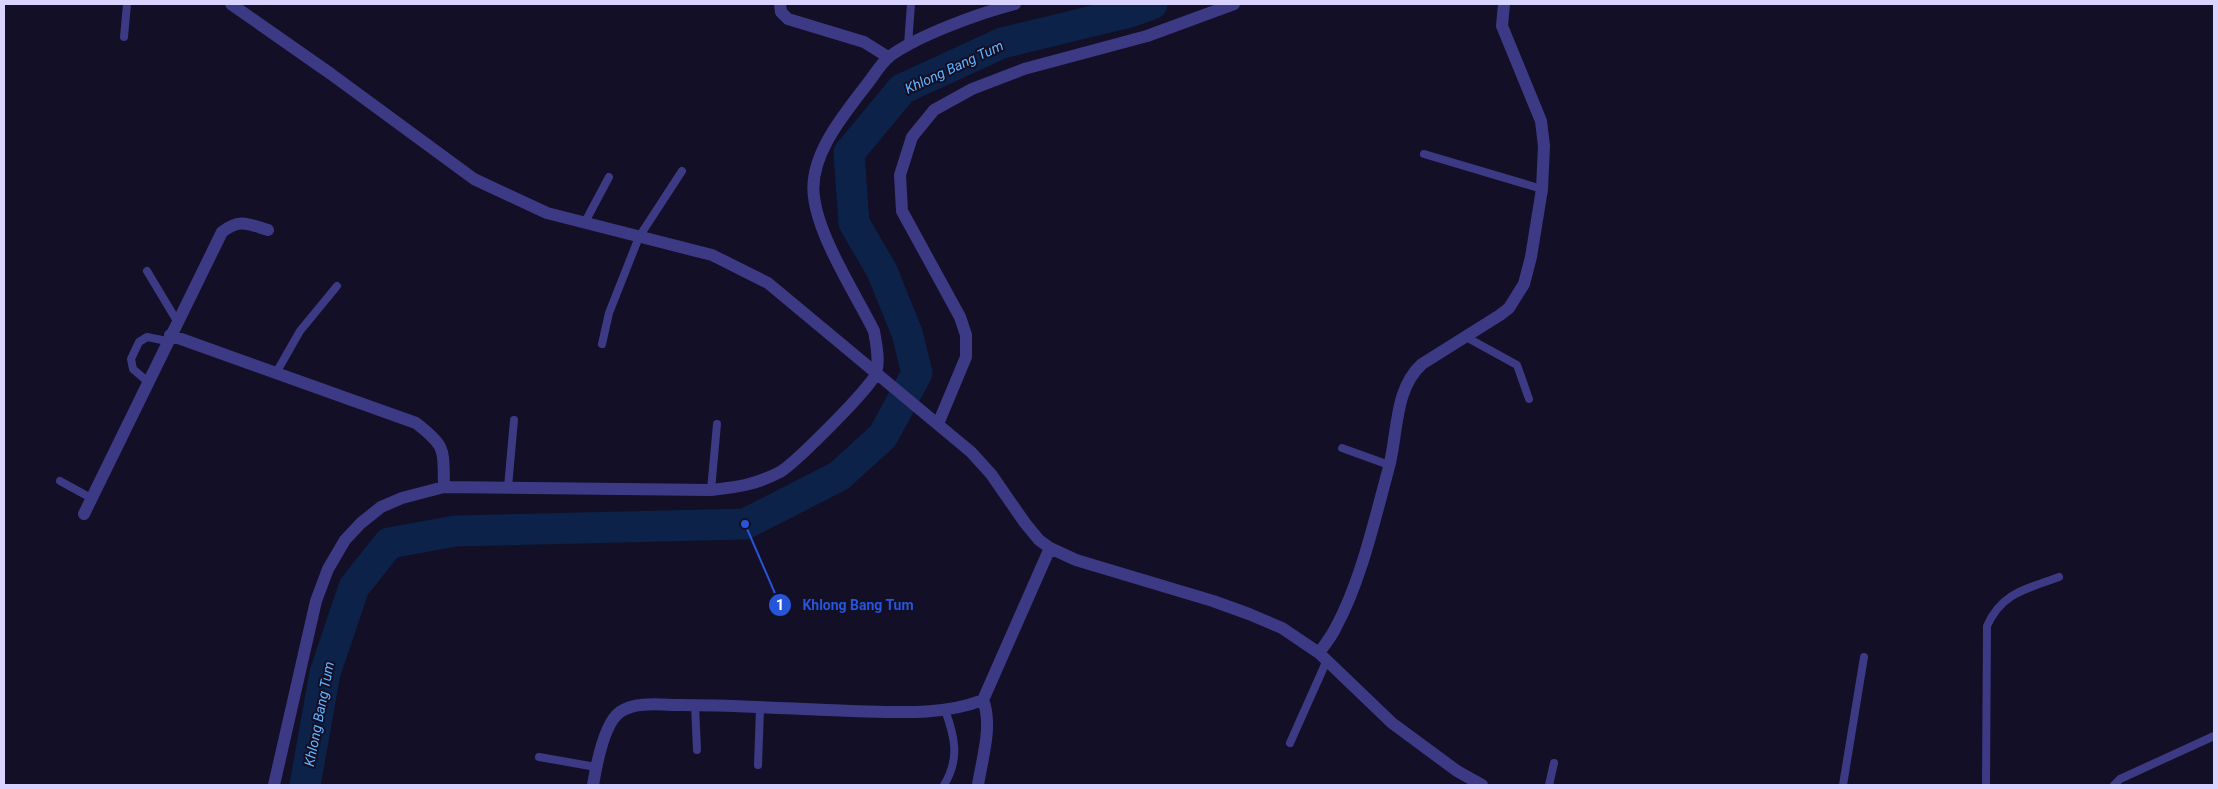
<svg xmlns="http://www.w3.org/2000/svg" width="2218" height="789" font-family="Roboto,sans-serif">
  <style>
    .lines { fill: none; stroke-linecap: round; stroke-linejoin: round }
    .river { stroke: #0c2248; stroke-width: 31 }
    .service { stroke: #3d3a85; stroke-width: 8 }
    .minor { stroke: #3d3a85; stroke-width: 12 }
    .labels { text-anchor: middle; stroke-width: 4; stroke-linejoin: round; paint-order: stroke }
    .water-label { font-size: 14px; font-style: italic; fill: #62b6ff; stroke: #130f26 }
    .leader { fill: none; stroke: #2655da; stroke-width: 2 }
    .callout-dot { fill: #2655da; stroke: #130f26; stroke-width: 2 }
    .mark-label { font-size: 15px; text-anchor: middle; font-weight: bold; fill: #fff }
    .callout-label { font-size: 14px; text-anchor: middle; font-weight: bold; fill: #2655da; stroke: #130f26; stroke-width: 4; stroke-linejoin: round; paint-order: stroke }
  </style>
  <rect width="100%" height="100%" fill="#130f26"/>
  <g class="lines">
    <path class="river" d="M305 785 325 673 354 587 389 543 455 531 745 524 839 476 883 436 917 373 907 333 882 271 854 223 849 153 902 89 1002 43 1130 12 1152 4"/>
    <path class="service" d="M124 37 127 4
      M908 45 911 4
      M1424 154 1542 189
      M585 222 609 177
      M147 271 177 321
      M1466 337 1517 365 1529 399
      M602 344 609 313 639 237 682 171
      M276 373 300 331 337 286
      M148 382 133 369 131 359 139 342 147 337 167 341
      M1342 448 1389 465
      M60 481 91 498
      M508 487 514 420
      M711 490 717 424
      M695 705 697 750
      M1290 743 1327 660
      M539 757 596 767
      M758 765 760 708
      M944 785C960 759 955 737 945 710
      M1549 785 1554 763
      M1843 785 1864 657
      M1986 785 1987 626C2002 592 2027 589 2059 577
      M2114 785 2120 779 2214 736"/>
    <path class="minor" d="M231 4 331 74 474 179 547 213 712 255 768 283 971 452 991 474 1025 523 1039 540 1050 548 1076 560 1213 601 1249 614 1282 628 1319 653 1392 723 1457 771 1482 785
      M780 4 781 12 788 19 864 42 888 57
      M170 335 416 423C447 447 443 449 444 487
      M938 424 966 357V335L960 317 902 211 900 175 912 137 934 110 972 89 1024 69 1147 36 1234 4
      M84 514 222 232C240 218 248 224 268 230
      M1319 653C1325 644 1332 636 1336 627 1361 581 1375 518 1389 467 1398 433 1394 389 1422 364L1500 315 1509 308 1524 284 1531 257 1542 189 1544 146 1541 121 1502 26 1504 4
      M274 785 316 601 328 569 345 540 361 523 381 507 402 498 444 487 711 490C738 487 755 485 780 472 794 464 873 386 876 373 880 361 876 343 874 331 855 293 819 238 814 197 808 156 845 113 868 83 875 74 881 63 890 56 919 35 980 13 1015 4
      M593 785C596 767 604 723 620 712 636 701 662 705 680 705 737 705 794 709 851 711 895 712 942 716 983 700L1050 548
      M978 785C982 759 993 725 983 700"/>
  </g>
  <g class="labels">
    <g class="water-label">
      <text transform="translate(954 67) rotate(-25)" y="5">Khlong Bang Tum</text>
      <text transform="translate(319 714) rotate(-79)" y="5">Khlong Bang Tum</text>
    </g>
  </g>
  <path class="leader" d="M745 524L780 605"/>
  <g class="callout-dot">
    <circle cx="745" cy="524" r="5"/>
    <circle cx="780" cy="605" r="12"/>
  </g>
  <g class="mark-label">
    <text x="780" y="610">1</text>
  </g>
  <g class="callout-label">
    <text x="858" y="610">Khlong Bang Tum</text>
  </g>
  <rect width="2218" height="789" fill="none" stroke="#d9d4ff" stroke-width="10"/>
</svg>
